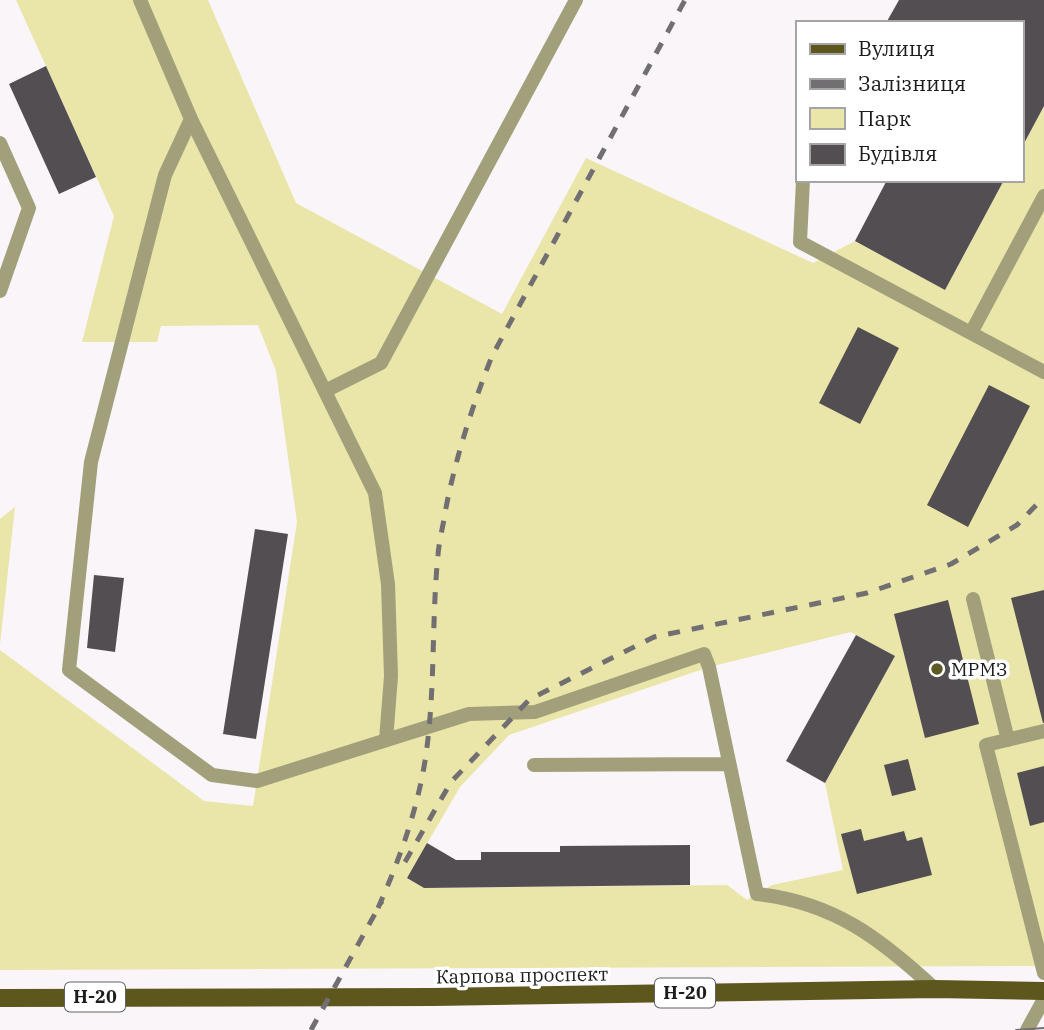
<svg xmlns="http://www.w3.org/2000/svg" width="1044" height="1030" font-family="'IBM Plex Serif',serif">
  <style>
    .green { fill: #eae5a8; fill-rule: evenodd }
    .building { fill: #524e51 }
    .lines { fill: none; stroke-linecap: round; stroke-linejoin: round }
    .lane { stroke: #a2a07a; stroke-width: 14 }
    .primary { stroke: #5d571d; stroke-width: 18 }
    .tram { stroke: #716f71; stroke-width: 2 }
    .rail { stroke: #716f71; stroke-width: 5; stroke-dasharray: 12 12; stroke-linecap: butt }
    .poi-dot { fill: #5e5a26; stroke: #fff; stroke-width: 2.5 }
    .labels { text-anchor: middle; stroke-width: 7; stroke-linejoin: round; paint-order: stroke }
    .shield { fill: #fff; stroke: #626162; stroke-width: 2 }
    .shield-label { font-size: 18px; font-weight: bold; fill: #1e1d1e }
    .poi-label { font-size: 19px; fill: #1e1d1e; stroke: #fff; text-anchor: start }
    .street-label { font-size: 19px; fill: #1e1d1e; stroke: #fff }
  </style>
  <rect width="100%" height="100%" fill="#f9f5f9"/>
  <path class="green" d="M16 0H208L296 203 502 314 586 158 813 263 855 241 945 290 1004 180H1021V149L1044 106V965L1038 966 0 970V650L204 801 253 806 297 522 276 371 258 325 161 326 157 342H82L114 216ZM851 632 895 656 825 783 843 870 772 885 747 900 727 885 424 888 407 878 460 787 509 735 709 667Z
    M15 507 0 644V519Z"/>
  <path class="building" d="M899 0H1044V106L1021 149V23H886Z
    M46 66 96 177 59 194 9 84Z
    M887 180H1004L945 290 855 241Z
    M858 327 899 348 860 424 819 403Z
    M989 385 1030 406 968 527 927 505Z
    M255 529 288 534 256 739 223 734Z
    M94 575 124 578 115 652 87 648Z
    M1044 590V723H1043L1011 598Z
    M948 600 979 724 925 738 894 614Z
    M856 635 895 656 825 783 786 761Z
    M908 759 916 790 892 796 884 765Z
    M1044 766V822L1030 826 1017 773Z
    M861 829 864 841 904 831 907 841 922 837 932 875 857 894 841 834Z
    M427 843 456 860H481V852H560V846L690 845V885L424 888 407 878Z"/>
  <g class="lines">
    <path class="lane" d="M140 0 191 119 375 493 388 584 391 676 386 740
      M191 119 165 175 91 462 69 670 212 775 257 781 469 714 535 712 704 654 709 667 757 894C833 902 880 938 935 989
      M0 143 29 208 0 291
      M803 180 800 242 1044 372
      M971 333 1044 196
      M325 391 381 363 576 0
      M973 599 1008 740
      M1044 731 986 745 1044 973
      M534 765 729 764
      M1027 1030 1044 999"/>
    <path class="primary" d="M0 998 434 997 935 989 1044 991"/>
    <path class="tram" d="M1016 1030 1044 1028"/>
    <path class="rail" d="M405 862 451 782 530 699 654 637 867 593 951 564 1017 525 1044 497
      M378 908C398 863 415 817 424 767 436 697 431 625 438 555 439 541 443 527 445 513 455 459 472 407 492 356L685 0
      M311 1030 382 901"/>
  </g>
  <circle class="poi-dot" cx="937" cy="669" r="7"/>
  <g class="labels">
    <g class="shield">
      <rect x="655" y="978.5" width="60" height="29" rx="5"/>
      <rect x="65" y="982.5" width="60" height="29" rx="5"/>
    </g>
    <g class="shield-label">
      <text x="685" y="999">Н-20</text>
      <text x="95" y="1003">Н-20</text>
    </g>
    <g class="poi-label">
      <text x="951" y="676">МРМЗ</text>
    </g>
    <g class="street-label">
      <text transform="translate(522 975) rotate(-1)" y="7">Карпова проспект</text>
    </g>
  </g>
  <rect x="796" y="21" width="228" height="161" fill="#ffffff" stroke="#a5a5a5" stroke-width="2"/>
  <rect x="810" y="44" width="35" height="10" fill="#5d571d" stroke="#a5a5a5" stroke-width="2"/>
  <text x="858" y="56" font-size="21" fill="#1e1d1e">Вулиця</text>
  <rect x="810" y="79" width="35" height="10" fill="#716f71" stroke="#a5a5a5" stroke-width="2"/>
  <text x="858" y="91" font-size="21" fill="#1e1d1e">Залізниця</text>
  <rect x="810" y="108" width="35" height="21" fill="#eae5a8" stroke="#a5a5a5" stroke-width="2"/>
  <text x="858" y="126" font-size="21" fill="#1e1d1e">Парк</text>
  <rect x="810" y="144" width="35" height="21" fill="#524e51" stroke="#a5a5a5" stroke-width="2"/>
  <text x="858" y="161" font-size="21" fill="#1e1d1e">Будівля</text>
</svg>
